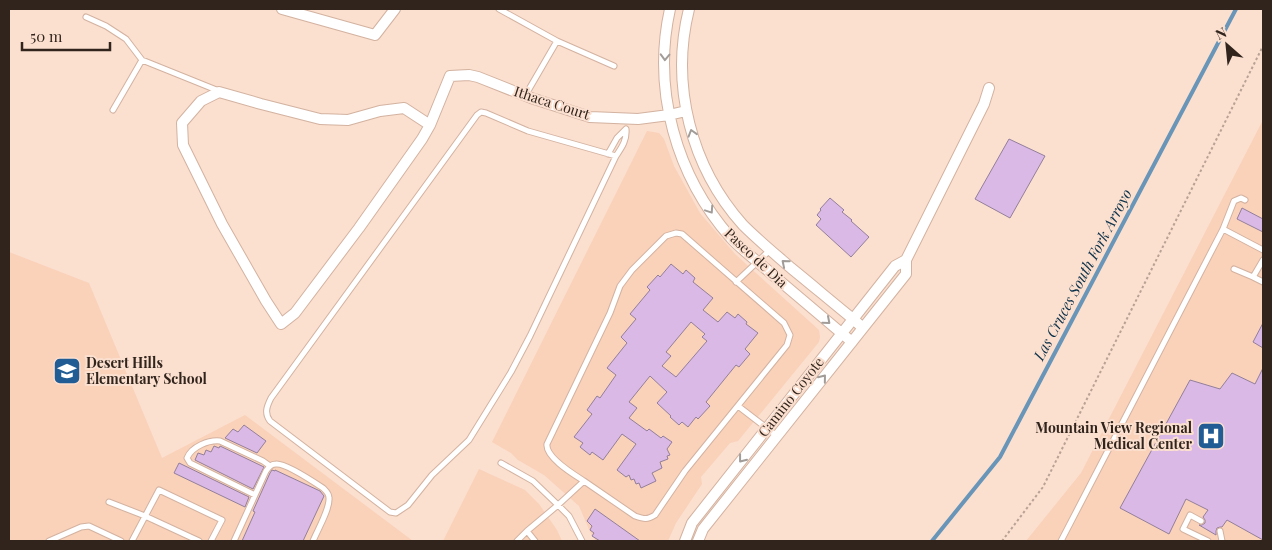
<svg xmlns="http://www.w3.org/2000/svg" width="1272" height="550" font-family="'Playfair Display',serif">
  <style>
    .built { fill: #fad1b9 }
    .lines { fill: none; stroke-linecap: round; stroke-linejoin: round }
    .stream { stroke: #6895b8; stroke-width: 4 }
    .building { fill: #dab9e6; stroke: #937f9a; fill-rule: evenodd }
    .service-casing { stroke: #d3b2a0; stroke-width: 7 }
    .minor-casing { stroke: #d3b2a0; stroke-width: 12 }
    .path { stroke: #b8a294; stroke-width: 2; stroke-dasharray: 2.5 2.5; stroke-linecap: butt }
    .service { stroke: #fff; stroke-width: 5 }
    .minor { stroke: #fff; stroke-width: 10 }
    .oneway { stroke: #a29c99 }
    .labels { text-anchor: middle; stroke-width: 4; stroke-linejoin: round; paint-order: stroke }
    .street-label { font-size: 14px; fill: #30241c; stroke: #fbdfcf }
    .poi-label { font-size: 14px; font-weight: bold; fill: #30241c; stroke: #fbdfcf; text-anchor: start }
    .water-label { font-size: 15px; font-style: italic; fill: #0c314a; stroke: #fbdfcf }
  </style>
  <rect width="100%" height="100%" fill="#fbdfcf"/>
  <path class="built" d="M1263 120V541H1026L1081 473Z
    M647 131 659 133 664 139 674 166 700 213 735 254 819 330 820 337 819 342 738 441 730 443 701 477 702 484 676 523 668 541H596L591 534 579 506 544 475 518 460 511 453 492 442Z
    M9 252 89 283 162 458 245 415 413 541H9Z
    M479 469 525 490 539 504 557 530 562 541H443Z"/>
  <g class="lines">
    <path class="stream" d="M932 541 1000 457 1236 9"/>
  </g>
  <path class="building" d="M1009 139 1045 156 1010 218 975 199Z
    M830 198 844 210 842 212 852 220 851 221 869 237 851 257 816 225 821 219 817 215 821 210 820 209Z
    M1242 208 1263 219V232L1237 219Z
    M671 264 683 274 686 270 695 278 693 282 713 298 703 310 718 322 727 312 735 318 738 314 747 322 746 324 758 333 745 349 750 354 739 367 736 365 706 402 710 406 698 419 696 417 688 427 682 422 679 425 670 417 671 416 657 403 667 392 650 376 629 402 637 408 629 418 647 431 649 429 661 438 663 436 672 442 667 449 670 455 667 456 668 459 660 462 662 468 652 473 656 481 641 488 639 483 636 484 634 479 631 480 629 475 626 477 617 470 636 444 622 434 603 460 592 452 590 455 580 447 583 443 574 437 592 414 587 410 597 396 600 398 616 375 607 368 627 343 621 337 636 319 630 314 650 290 647 287 658 275 660 277ZM691 322 705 334 702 337 707 341 676 377 662 366 671 356 666 352Z
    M1263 323V348L1253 342Z
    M1263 368V540L1227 520 1222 527H1220L1217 528 1216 531V535L1199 525H1202L1205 523V520L1203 517 1208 510 1186 499 1169 534 1120 508 1190 380 1220 389 1232 373 1255 384Z
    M244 425 266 441 257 453 225 438 233 429 238 432Z
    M214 446 219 448 220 446 264 467 253 489 195 460 198 453 204 455 206 450 211 452Z
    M179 463 249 497 245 507 174 473Z
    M272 470 275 471V470L320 491 324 496 303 541H242L255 512 253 511 270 473Z
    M595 509 640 541H600L592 536 594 533 590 530 592 526 587 521Z"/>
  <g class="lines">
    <g class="service-casing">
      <path id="service" d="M499 9 557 41 525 96
        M86 17 106 26 126 39 142 60 219 91
        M557 41 614 66
        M113 110 142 60
        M608 154 617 138 626 129C627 140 622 147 616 156L530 336 511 372 469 440 432 475 408 505 396 513 390 512 270 421C264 413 267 406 271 398L477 115 481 112 486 113 528 131 616 156
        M1223 229 1263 250
        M1234 269 1253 277 1263 260
        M1253 277 1263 282
        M736 282 770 250
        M738 406 777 436
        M501 463 533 481 558 505 569 516 582 541
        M255 495 190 463 187 458C192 446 209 440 220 441L263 461 270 466
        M109 502 145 516 199 541
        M1201 521 1190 515 1183 529 1208 541
        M1220 531 1222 541
        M49 541 81 527 89 526 121 541
        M132 541 159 490 222 520 211 541
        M234 541 266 471C269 467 271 464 276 464 285 463 314 482 323 488 326 491 329 493 329 498 330 509 317 531 313 541
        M517 541 527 531
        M535 541 527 531 558 505 584 481C573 474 545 457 547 444L610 313 620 286 632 270 666 236 676 233 682 234 784 323 790 335 787 345 685 471 655 515C647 520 644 519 635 516L584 481
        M1061 541 1223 229 1234 201 1241 198 1245 200"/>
    </g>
    <g class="minor-casing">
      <path id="minor" d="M282 9 375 35 395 9
        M670 9C652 90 676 176 731 238 744 252 760 263 774 276 800 298 826 320 852 342
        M689 9C670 85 691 167 743 225 758 240 775 254 791 268 812 285 832 302 853 319L863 328
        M430 125 404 108 380 111 348 120 320 119 261 104 219 92 201 101 182 123 183 145 222 224 266 301 281 324 295 313 359 228 422 139 430 125 450 76 469 75 478 77 531 98 590 117 638 119 669 115 686 111
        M685 541 692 523 895 266 906 260
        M698 541 703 529 906 274V260L984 104 989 88"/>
    </g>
    <path class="path" d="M1002 541 1043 487 1263 46"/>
    <use href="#service" class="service"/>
    <use href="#minor" class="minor"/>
  </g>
  <defs><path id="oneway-chevron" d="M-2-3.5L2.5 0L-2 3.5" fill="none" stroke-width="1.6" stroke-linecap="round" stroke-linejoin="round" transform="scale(1.25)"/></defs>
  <g class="oneway">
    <use href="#oneway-chevron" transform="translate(665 57) rotate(92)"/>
    <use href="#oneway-chevron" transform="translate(692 133) rotate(-107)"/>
    <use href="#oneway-chevron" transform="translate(710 210) rotate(56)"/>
    <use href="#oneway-chevron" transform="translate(785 263) rotate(-140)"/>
    <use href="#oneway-chevron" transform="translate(827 321) rotate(41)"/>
    <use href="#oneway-chevron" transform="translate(823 378) rotate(-51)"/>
    <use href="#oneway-chevron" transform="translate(742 459) rotate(128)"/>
  </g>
  <defs>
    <g id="school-square" transform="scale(1.4375)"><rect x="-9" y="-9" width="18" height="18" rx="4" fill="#215d94" stroke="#fbdfcf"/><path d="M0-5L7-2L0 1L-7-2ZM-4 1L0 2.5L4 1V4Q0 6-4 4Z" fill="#fff"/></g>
    <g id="hospital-square" transform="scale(1.4375)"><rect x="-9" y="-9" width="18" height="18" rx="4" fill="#215d94" stroke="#fbdfcf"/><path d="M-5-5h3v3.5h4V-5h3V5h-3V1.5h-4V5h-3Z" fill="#fff"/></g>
  </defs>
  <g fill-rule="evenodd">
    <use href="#school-square" x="67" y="371"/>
    <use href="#hospital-square" x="1211" y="436"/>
  </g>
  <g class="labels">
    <g class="street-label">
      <text transform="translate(552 103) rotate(18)" y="5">Ithaca Court</text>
      <text transform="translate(756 258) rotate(43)" y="5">Paseo de Dia</text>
      <text transform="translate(791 397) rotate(-52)" y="5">Camino Coyote</text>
    </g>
    <g class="poi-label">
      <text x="86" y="368">Desert Hills<tspan x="86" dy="16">Elementary School</tspan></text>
      <text x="1192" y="433" text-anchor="end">Mountain View Regional<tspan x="1192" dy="16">Medical Center</tspan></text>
    </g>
    <g class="water-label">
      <text transform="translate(1083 275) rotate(-62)" y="5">Las Cruces South Fork Arroyo</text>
    </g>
  </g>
  <rect width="1272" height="550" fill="none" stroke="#30241c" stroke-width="20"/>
  <g transform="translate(1227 45) rotate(333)" stroke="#fbdfcf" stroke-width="4" paint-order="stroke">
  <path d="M0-4L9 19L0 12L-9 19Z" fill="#30241c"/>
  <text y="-8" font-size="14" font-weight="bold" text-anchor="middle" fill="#30241c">N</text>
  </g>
  <path d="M22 42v8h88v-8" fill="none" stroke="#30241c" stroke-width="2.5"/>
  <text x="30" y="42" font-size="15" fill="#30241c" stroke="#fbdfcf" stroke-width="4" paint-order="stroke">50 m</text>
</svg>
